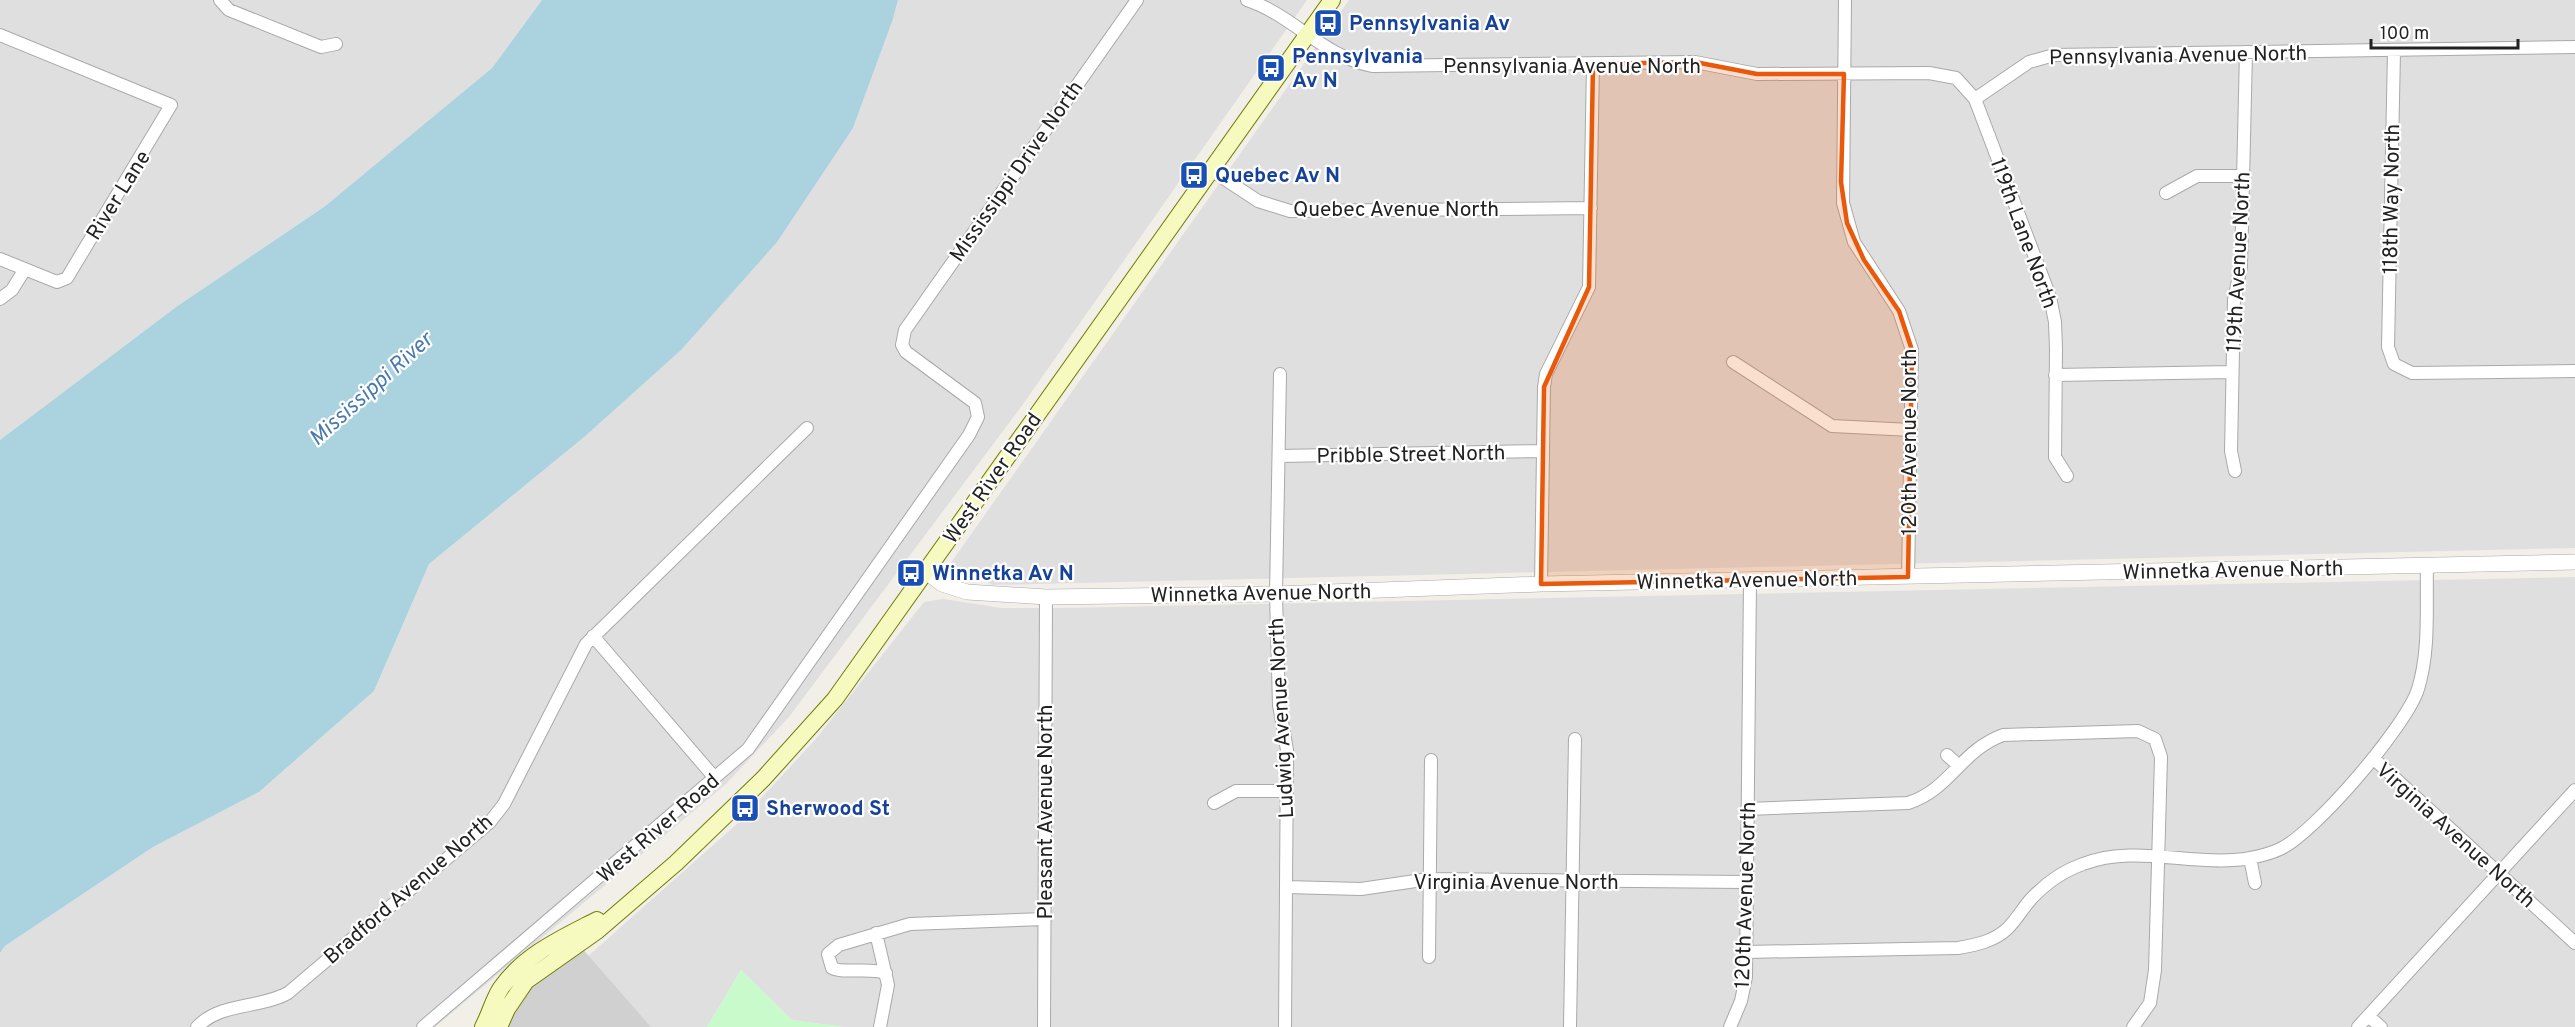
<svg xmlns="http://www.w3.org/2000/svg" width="2575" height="1027" font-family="Overpass,sans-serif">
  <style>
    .residential { fill: #e0dfdf }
    .religious { fill: #d0d0d0 }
    .park { fill: #c8facc }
    .water { fill: #aad3df }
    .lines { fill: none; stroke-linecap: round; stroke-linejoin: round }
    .minor-casing { stroke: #a9a9a9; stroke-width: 14 }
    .tertiary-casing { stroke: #a9a9a9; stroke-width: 16 }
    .secondary-casing { stroke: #707d05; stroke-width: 18 }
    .minor { stroke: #fff; stroke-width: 12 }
    .tertiary { stroke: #fff; stroke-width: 15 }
    .secondary { stroke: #f7fabf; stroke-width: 16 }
    .marked { fill: #e8590c; fill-opacity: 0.2; stroke: #e8590c; stroke-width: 4.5; stroke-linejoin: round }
    .labels { text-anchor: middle; stroke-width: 4.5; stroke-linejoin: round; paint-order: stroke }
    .transit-label { font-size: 21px; font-weight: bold; fill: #164399; stroke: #fff; text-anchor: start }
    .street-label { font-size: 21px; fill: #222; stroke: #fff }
    .water-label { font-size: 22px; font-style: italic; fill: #4a7aab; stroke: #fff }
  </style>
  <rect width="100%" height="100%" fill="#f2efe9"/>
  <path class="residential" d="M0 0H542L492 68 324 207 176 307 0 440Z
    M898 0H1307L1021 407 789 717 726 784 435 1027H0V953L5 946 153 847 259 792 374 691 429 564 583 438 853 128 893 19Z
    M1349 0H2575V548L993 585 950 564Z
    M2575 577V1027H844L792 1020 741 970 707 1027H651L587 957 738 823 815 740 924 602 943 599 1002 608H1060Z"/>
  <path class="religious" d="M580 946 651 1027H503L516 999Z"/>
  <path class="park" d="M741 970 792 1020 844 1027H707Z"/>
  <path class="water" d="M542 0H898L893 19 853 128 777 242 681 350 583 438 429 564 374 691 259 792 153 847 5 946 0 953V440L176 307 324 207 492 68Z"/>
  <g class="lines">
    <g class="minor-casing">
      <path id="minor" d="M220 0 229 10 321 47 336 44
        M1247 0C1293 15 1323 57 1373 66L1695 62 1757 74 1929 73 1956 78 1975 99 2050 297 2055 322 2056 349 2055 457 2067 476
        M1845 0 1843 203 1854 242 1899 311 1912 350 1908 577
        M0 35 171 105 67 278 57 282 0 259
        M2394 51 2388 347 2394 364 2412 373 2575 371
        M1975 99 2029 62 2054 55 2575 47
        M1211 170 1258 201 1290 211 1591 208
        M2166 193 2197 176H2243
        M0 299 12 290 25 269
        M1733 362 1832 426 1911 430
        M1280 374 1276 594 1279 705 1287 750 1285 1027
        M2055 375 2232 372
        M1280 456 1543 451
        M2235 471 2231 451 2234 300 2241 266 2246 52
        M1541 584 1544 387 1546 374 1589 287 1593 64
        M593 636 714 777
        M1947 755 1959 766
        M2373 758 2575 943
        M1214 803 1236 791H1287
        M1747 809 1908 803C1951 789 1960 751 2003 735L2138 731 2155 739 2161 757 2155 970 2150 1003 2133 1027
        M2250 858 2255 883
        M1286 887 1361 889 1429 879 1746 882
        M876 933 888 985 880 1027
        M1746 952 1958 948C1976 945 1995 941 2008 928 2017 919 2023 908 2031 899 2045 884 2063 871 2083 864 2134 844 2192 866 2245 859 2256 857 2270 854 2280 849 2314 834 2407 725 2418 689 2430 650 2426 607 2427 567
        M1429 957 1431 760
        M886 973C868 967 844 974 832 968L828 954 839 945 910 924 1045 919
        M2368 1016 2381 1027
        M197 1027C221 1002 259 1009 288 993L490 822 504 804 586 644 807 428
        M423 1027 748 749 969 435 978 417 975 403 906 352 902 345 905 330 1137 0
        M1044 1027 1046 597
        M1570 1027 1575 739
        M1730 1027 1741 1001 1746 977 1750 580
        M2358 1027 2575 790"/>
    </g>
    <g class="tertiary-casing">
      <path id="tertiary" d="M925 571 942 584 967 592 1046 597 1276 594 1541 584 2575 562"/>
    </g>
    <g class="secondary-casing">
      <path id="secondary" d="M483 1027C490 1014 493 1000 501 988 524 955 562 938 597 920
        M499 1027 507 1009 526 981 597 931 676 863 763 779 835 699 1332 0"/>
    </g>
    <use href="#minor" class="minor"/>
    <use href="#tertiary" class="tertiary"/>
    <use href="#secondary" class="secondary"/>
  </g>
  <path class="marked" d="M1695 62 1757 74H1844L1841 182 1847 223 1864 260 1899 311 1912 350 1908 577 1541 584 1544 387 1589 287 1593 64Z"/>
  <defs>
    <g id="bus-square" transform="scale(1.5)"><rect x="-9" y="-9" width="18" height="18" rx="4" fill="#1a4fb4" stroke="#fff"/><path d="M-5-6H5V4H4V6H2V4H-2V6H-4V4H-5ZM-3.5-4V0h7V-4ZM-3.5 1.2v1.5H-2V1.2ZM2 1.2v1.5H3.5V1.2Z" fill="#fff"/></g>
  </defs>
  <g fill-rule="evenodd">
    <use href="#bus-square" x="1328" y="23"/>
    <use href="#bus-square" x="1271" y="68"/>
    <use href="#bus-square" x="1194" y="175"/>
    <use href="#bus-square" x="911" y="573"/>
    <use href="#bus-square" x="745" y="808"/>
  </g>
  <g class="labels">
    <g class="transit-label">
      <text x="1349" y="30">Pennsylvania Av</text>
      <text x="1292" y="63">Pennsylvania<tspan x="1292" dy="24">Av N</tspan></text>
      <text x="1215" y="182">Quebec Av N</text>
      <text x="932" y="580">Winnetka Av N</text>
      <text x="766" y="815">Sherwood St</text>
    </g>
    <g class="street-label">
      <text transform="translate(2178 55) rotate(-1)" y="7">Pennsylvania Avenue North</text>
      <text x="1572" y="73">Pennsylvania Avenue North</text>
      <text transform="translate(1016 171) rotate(-55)" y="7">Mississippi Drive North</text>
      <text transform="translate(118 195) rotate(-58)" y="7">River Lane</text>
      <text transform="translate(2391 199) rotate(-89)" y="7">118th Way North</text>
      <text x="1396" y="216">Quebec Avenue North</text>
      <text transform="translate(2024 233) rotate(70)" y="7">119th Lane North</text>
      <text transform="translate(2238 262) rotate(-87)" y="7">119th Avenue North</text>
      <text transform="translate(1909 442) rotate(-90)" y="7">120th Avenue North</text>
      <text transform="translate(1411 454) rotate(-1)" y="7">Pribble Street North</text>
      <text transform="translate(992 478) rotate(-55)" y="7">West River Road</text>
      <text transform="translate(2233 570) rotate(-1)" y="7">Winnetka Avenue North</text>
      <text transform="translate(1747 580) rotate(-1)" y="7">Winnetka Avenue North</text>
      <text transform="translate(1261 593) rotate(-1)" y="7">Winnetka Avenue North</text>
      <text transform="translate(1281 718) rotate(-93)" y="7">Ludwig Avenue North</text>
      <text transform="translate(1045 812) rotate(-90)" y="7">Pleasant Avenue North</text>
      <text transform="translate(658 828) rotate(-41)" y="7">West River Road</text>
      <text transform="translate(2456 835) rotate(42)" y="7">Virginia Avenue North</text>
      <text x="1516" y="889">Virginia Avenue North</text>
      <text transform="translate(408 889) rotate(-41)" y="7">Bradford Avenue North</text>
      <text transform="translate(1745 895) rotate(-88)" y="7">120th Avenue North</text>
    </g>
    <g class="water-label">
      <text transform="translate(370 388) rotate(-42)" y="8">Mississippi River</text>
    </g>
  </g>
  <path d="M2371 39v9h147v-9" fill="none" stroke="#222222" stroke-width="3"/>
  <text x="2380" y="39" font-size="18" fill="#222222" stroke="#ffffff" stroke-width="4.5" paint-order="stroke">100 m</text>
</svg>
